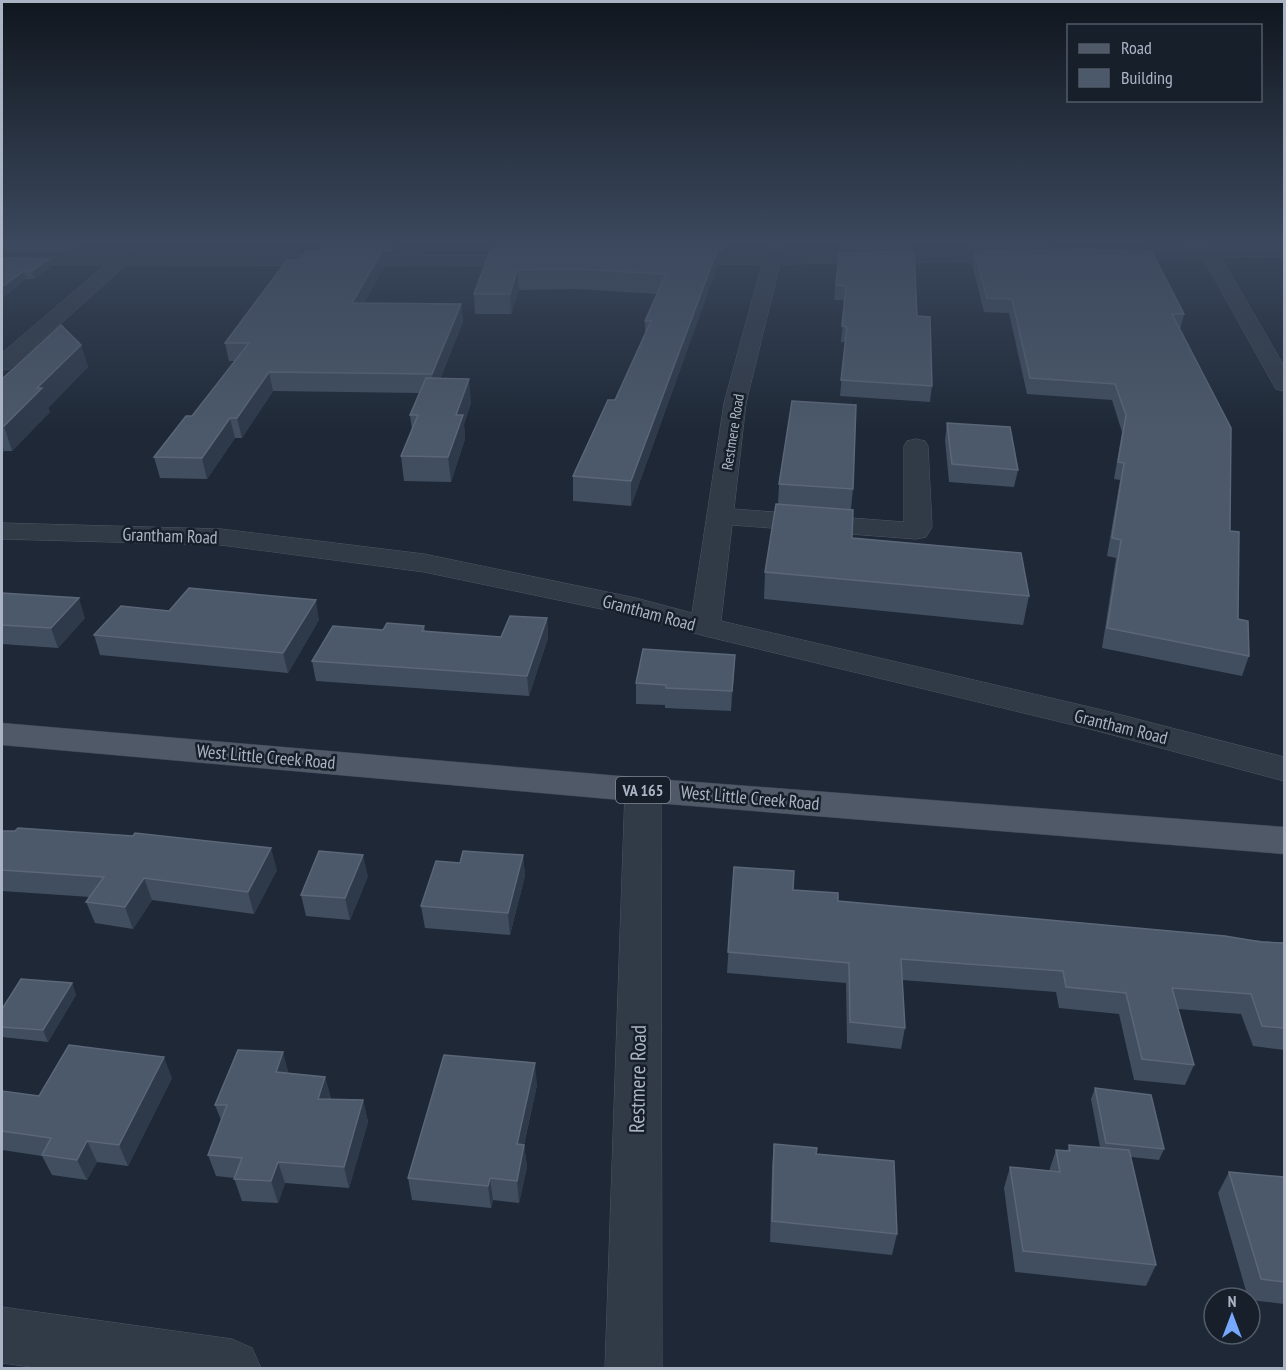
<svg xmlns="http://www.w3.org/2000/svg" width="1286" height="1370" font-family="'PT Sans Narrow',sans-serif">
  <style>
    .lines { fill: none; stroke-linecap: round; stroke-linejoin: round }
    .minor-casing { stroke: #4f5765; stroke-width: 1 }
    .major-casing { stroke: #3b4350; stroke-width: 1 }
    .minor { fill: #313a47; fill-rule: evenodd }
    .major { fill: #4f5967; fill-rule: evenodd }
    .wall { fill: #414e5f }
    .shaded-wall { fill: #2e3a4a }
    .building { fill: #4c596a; stroke: #5b6778; stroke-width: 1.5 }
    .labels { text-anchor: middle; stroke-width: 5; stroke-linejoin: round; paint-order: stroke }
    .far-street-label { font-size: 15px; fill: #abb4c4; stroke: #171f2b }
    .shield { fill: #171f2b; stroke: #7f8796; stroke-width: 1.5 }
    .shield-label { font-size: 16px; font-weight: bold; fill: #abb4c4 }
    .street-label { font-size: 18px; fill: #abb4c4; stroke: #171f2b }
    .near-street-label { font-size: 21px; fill: #abb4c4; stroke: #171f2b }
  </style>
  <rect width="100%" height="100%" fill="#1e2836"/>
  <g class="lines">
    <g class="minor-casing">
      <path id="minor" d="M769 240H785L782 253 1019 251 1028 256 1019 261 780 264 746 403 734 509 904 522V446L907 441 916 439 925 441 928 446 932 527 926 537 916 539 732 525 721 621 1098 709 1284 757V781L1094 730 705 636 630 615 424 572 221 545 2 539V523L221 529 424 554 636 598 692 613 724 403 762 264 674 265 665 260 674 255 765 254Z
        M1193 242 1211 247 1284 246V256L1221 257 1284 366V391L1276 389 1273 384 1203 258 1109 259 1100 254 1109 249 1185 247 1187 243Z
        M129 248 135 249 137 254 530 256 539 261 530 266 126 265 10 369 2 370V353L105 265 2 264V254H117Z
        M643 778 656 781 661 790 662 1368H605L625 790 630 781Z
        M2 1307 232 1339 252 1348 261 1368H39L2 1363Z"/>
    </g>
    <g class="major-casing">
      <path id="major" d="M2 723 643 778 1284 827V854L643 802 2 745Z"/>
    </g>
    <use href="#minor" class="minor"/>
    <use href="#major" class="major"/>
  </g>
  <path class="wall" d="M2 240H87L71 252H2Z
    M319 240H399L392 252H382L384 267 364 303 461 304 463 322 440 379 471 403 464 424 465 439 451 482 404 481 401 456 412 430 410 415 419 393 273 391 242 438H235L207 479 160 478 154 457 192 416 235 361H229L225 343 300 260 320 251Z
    M497 240H727L723 252H718L717 267 631 506 573 501V476L615 400 645 334V321L657 294 577 289 519 290 511 314H475L474 294 498 248Z
    M840 240 913 243 912 250 839 251Z
    M965 240H1051V241L1050 248 968 249Z
    M974 251 1184 314 1180 329 1230 531 1238 619 1249 656 1242 676 1102 648 1116 558 1107 556 1120 480 1114 479 1122 432 1112 400 1027 394 1009 313 984 312 972 264Z
    M839 253 917 316 932 386 930 402 840 396 845 342H841L845 300H834Z
    M2 258 49 259 51 267 34 279H26L2 298Z
    M81 345 88 367 48 408 50 412 12 451H4L2 454V379Z
    M947 423 1018 470 1014 487 949 482 945 440Z
    M779 484 853 489 851 509 852 538 1029 596 1023 625 764 599 765 572 778 504Z
    M2 593 85 618 58 648 2 644Z
    M169 611 319 620 288 673 100 655 94 635Z
    M547 618 548 638 529 696 316 681 312 661 383 630 424 626 425 631 501 637Z
    M735 655 731 711 665 708V705L636 704V683Z
    M2 831 277 870 254 914 152 900 133 929 95 923 86 902 90 897 2 891Z
    M523 855 525 876 510 935 425 928 421 906 460 863Z
    M734 867 793 890 838 901 1284 943V1050L1253 1046 1241 1014 1178 1009 1194 1065 1185 1085 1134 1080 1119 1014 1059 1008 1056 992 902 980 905 1028 901 1049 847 1043 846 983 727 973Z
    M368 876 350 920 306 916 301 895Z
    M72 983 76 995 48 1042 2 1037V1009Z
    M289 1073 325 1077 331 1099 363 1100 368 1122 349 1188 285 1183 278 1203 242 1201 234 1178 216 1176 208 1155 221 1120 215 1105Z
    M172 1078 128 1166 97 1162 87 1180 52 1175 42 1156 2 1150V1091L39 1096Z
    M537 1085 524 1145 527 1167 519 1203 493 1200 491 1208 412 1200 408 1178Z
    M1095 1088 1164 1149 1159 1160 1131 1157 1156 1265 1146 1286 1015 1272 1004 1188 1010 1167 1049 1171 1056 1150 1067 1151 1069 1145 1100 1147 1091 1099Z
    M774 1144 816 1154 897 1234 892 1255 770 1242 772 1166Z
    M1229 1172 1284 1177V1304L1250 1300V1298H1248L1218 1193Z"/>
  <path class="shaded-wall" d="M75 240H87L71 252 69 244Z
    M391 240H399L392 252Z
    M724 240H727L723 252Z
    M718 248 717 267 631 506V481Z
    M382 251 384 267 354 321 352 303Z
    M49 259 51 267 34 279 32 271Z
    M517 270 519 290 511 314 510 294Z
    M24 271 26 279 2 298V287Z
    M461 304 463 322 434 393 432 374Z
    M81 345 88 367 48 408 50 412 12 451 4 426 37 388Z
    M269 372 273 391 242 438 237 418Z
    M469 379 471 403 464 424 465 439 451 482 448 457 456 415Z
    M230 418 235 438 207 479 202 458Z
    M2 443 4 451 2 454Z
    M79 598 85 618 58 648 51 628Z
    M316 600 319 620 288 673 283 653Z
    M547 618 548 638 529 696 527 676Z
    M735 655 734 675 731 711 732 691Z
    M271 848 277 870 254 914 248 892Z
    M363 855 368 876 350 920 345 898Z
    M523 855 525 876 510 935 508 913Z
    M144 878 152 900 133 929 125 907Z
    M72 983 76 995 48 1042 43 1030Z
    M283 1052 289 1074 276 1072Z
    M164 1057 172 1078 128 1166 119 1145Z
    M535 1063 537 1085 519 1166 517 1144Z
    M325 1077 331 1098 324 1121 318 1099Z
    M363 1100 368 1122 349 1188 344 1167Z
    M87 1141 97 1162 87 1180 77 1160Z
    M524 1145 527 1167 519 1203 517 1181Z
    M278 1162 285 1183 278 1203 271 1181Z
    M490 1178 493 1200 491 1208 488 1186Z"/>
  <path class="building" d="M2 240H75L69 244 2 245Z
    M840 240H913V243L839 244Z
    M968 240H1051V241L969 242Z
    M491 248H718L631 481 573 476 608 400H615L651 321H645L666 274 576 269 517 270 510 294H474Z
    M1085 249 1152 252 1184 314H1172L1231 428 1230 531 1239 532 1238 619 1248 621 1249 656 1107 628 1121 540 1112 538 1124 463 1118 462 1126 415 1115 384 1030 378 1012 299 987 298 974 251Z
    M306 251H382L352 303 461 304 432 374 269 372 237 418H230L202 458 154 457 186 416H192L249 343H225L287 260H300Z
    M914 251 917 316 930 317 932 386 841 380 847 327 842 326 846 286 836 285 839 253Z
    M2 258 49 259 32 271H24L2 287Z
    M61 325 81 345 37 388H42L4 426H2V379Z
    M426 378 469 379 456 415H463L448 457 401 456 418 415H410Z
    M792 401 856 405 853 489 779 484Z
    M947 423 1010 427 1018 470 952 464Z
    M776 504 853 510 852 538 1021 553 1029 596 765 572Z
    M189 588 316 600 283 653 94 635 121 606 169 611Z
    M2 593 79 598 51 628 2 625Z
    M510 616 547 618 527 676 312 661 333 626 383 630 387 623 424 626 422 631 501 637Z
    M643 649 735 655 732 691 666 688V685L636 683Z
    M18 828 133 836 135 833 271 848 248 892 144 878 125 907 86 902 104 877 2 870V831H15Z
    M319 851 363 855 345 898 301 895Z
    M463 851 523 855 508 913 421 906 436 861 460 863Z
    M734 867 794 871 793 890 838 893V901L1225 936 1261 942 1284 943V1028L1262 1026 1251 994 1172 988 1194 1065 1142 1059 1126 993 1066 987 1063 971 901 959 905 1028 850 1022 849 963 728 952Z
    M21 979 72 983 43 1030 2 1027V1009Z
    M69 1045 164 1057 119 1145 87 1141 77 1160 42 1155 51 1138 2 1131V1091L39 1096Z
    M238 1050 283 1052 276 1072 325 1077 318 1099 363 1100 344 1167 278 1162 271 1181 234 1179 242 1158 208 1155 227 1105H215Z
    M444 1055 535 1063 517 1144 524 1145 517 1181 490 1178 488 1186 408 1178Z
    M1095 1088 1151 1095 1164 1149 1106 1143Z
    M774 1144 817 1148 816 1154 894 1161 897 1234 772 1221Z
    M1069 1145 1129 1150 1156 1265 1023 1251 1010 1167 1060 1172 1056 1150 1070 1151Z
    M1229 1172 1284 1177V1282L1261 1279Z"/>
  <linearGradient id="sky" x2="0" y2="1"><stop stop-color="#10161e"/><stop offset="0.56" stop-color="#3b485d"/><stop offset="1" stop-color="#3b485d" stop-opacity="0"/></linearGradient>
  <rect width="1286" height="432" fill="url(#sky)"/>
  <g class="labels">
    <g class="far-street-label">
      <text transform="translate(733 432) rotate(-81)" y="5">Restmere Road</text>
    </g>
    <rect class="shield" x="616" y="777" width="54" height="26" rx="4.5"/>
    <g class="shield-label">
      <text x="643" y="796">VA 165</text>
    </g>
    <g class="street-label">
      <text transform="translate(170 536) rotate(2)" y="6">Grantham Road</text>
      <text transform="translate(649 613) rotate(15)" y="6">Grantham Road</text>
      <text transform="translate(1121 727) rotate(14)" y="6">Grantham Road</text>
      <text transform="translate(266 757) rotate(5)" y="6">West Little Creek Road</text>
      <text transform="translate(750 798) rotate(5)" y="6">West Little Creek Road</text>
    </g>
    <g class="near-street-label">
      <text transform="translate(638 1079) rotate(-89)" y="7">Restmere Road</text>
    </g>
  </g>
  <rect width="1286" height="1370" fill="none" stroke="#abb4c4" stroke-width="6"/>
  <rect x="1067" y="24" width="195" height="78" fill="#171f2b" stroke="#525b68" stroke-width="1.5"/>
  <rect x="1079" y="44" width="30" height="9" fill="#4f5967" stroke="#525b68" stroke-width="1.5"/>
  <text x="1121" y="54" font-size="18" fill="#abb4c4">Road</text>
  <rect x="1079" y="69" width="30" height="18" fill="#4c596a" stroke="#525b68" stroke-width="1.5"/>
  <text x="1121" y="84" font-size="18" fill="#abb4c4">Building</text>
  <g transform="translate(1232 1316)"><circle r="28" fill="#171f2b" stroke="#525b68" stroke-width="1.5"/>
  <path d="M0-4.5L10 22L0 15L-10 22Z" fill="#76a8fe"/>
  <text y="-9" font-size="16" font-weight="bold" text-anchor="middle" fill="#abb4c4">N</text>
  </g>
</svg>
